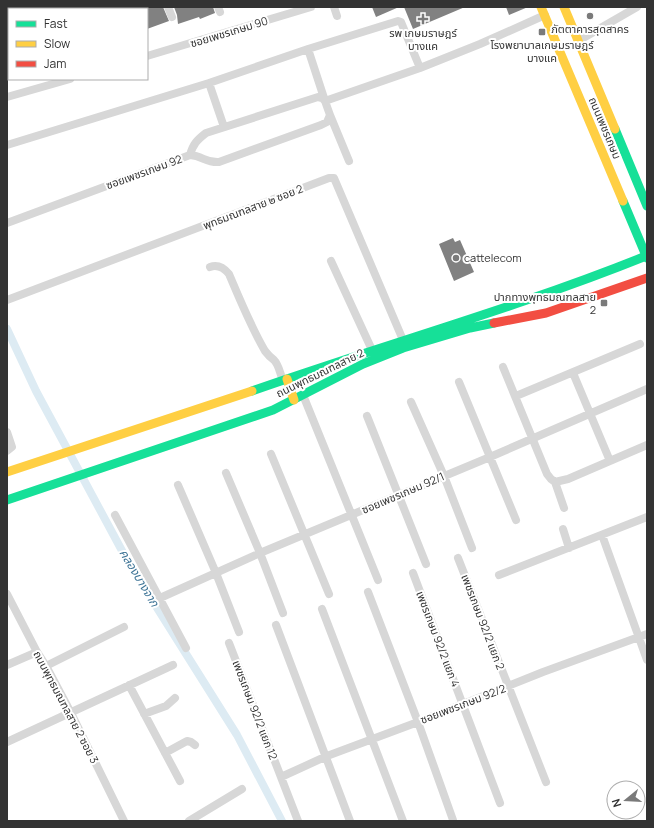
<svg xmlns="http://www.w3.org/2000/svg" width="654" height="828" font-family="Manrope,'Noto Sans Thai',sans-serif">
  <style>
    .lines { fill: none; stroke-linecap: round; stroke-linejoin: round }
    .canal { stroke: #ddebf3; stroke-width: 8 }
    .building { fill: #818181 }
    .street { stroke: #d7d7d7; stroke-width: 8 }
    .fast { stroke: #16e098; stroke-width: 9 }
    .slow { stroke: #ffcf43; stroke-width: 9 }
    .jam { stroke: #f24e42; stroke-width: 9 }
    .poi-dot { fill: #7a7a7a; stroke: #fff; stroke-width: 1.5 }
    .labels { text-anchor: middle; stroke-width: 4; stroke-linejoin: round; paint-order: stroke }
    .poi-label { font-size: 11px; fill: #333; stroke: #fff }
    .street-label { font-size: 11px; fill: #333; stroke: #fff }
    .water-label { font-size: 12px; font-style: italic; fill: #3f7597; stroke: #fff }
  </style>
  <rect width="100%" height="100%" fill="#fff"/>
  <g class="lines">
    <path class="canal" d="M7 329 36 391 127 560 237 735 282 821"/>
  </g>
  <path class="building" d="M147 7H163L169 21 147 29Z
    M174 7H213L215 13 200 19 199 17 178 24 177 15Z
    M372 7H399L376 17Z
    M404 7H465L413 29Z
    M506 7H528L509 15Z
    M453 238 455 242 460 240 474 272 454 281 439 244Z"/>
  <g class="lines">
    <path class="street" d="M16 7 17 9
      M68 7V9
      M119 7V9
      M168 7 172 17
      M218 7 220 12
      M334 7 337 16
      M578 41 637 7
      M308 49 398 21 401 22 420 68
      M147 56 311 7
      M209 83 308 49 325 101
      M7 97 70 79
      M330 115 349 161
      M7 145 209 83 224 127
      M190 155C193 144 197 140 206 133L318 97 322 98 325 101
      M7 223 190 155C203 156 206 163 219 162L321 125 327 122 330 115 325 101 420 68 480 44 545 15
      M331 261 372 350
      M210 267C218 264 224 268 229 274 240 300 251 327 265 351 268 355 270 357 274 360 279 365 280 374 283 380
      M7 300 329 178H334L403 340
      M503 367 547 474 551 479 555 482 564 508
      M573 373 610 461
      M459 382 516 520
      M303 395 378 580
      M516 396 640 344
      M411 402 444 476 472 548
      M367 416 426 564
      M7 432 12 447 7 451
      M271 454 329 594
      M226 473 260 553 283 613
      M555 482 568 479 647 445
      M178 485 216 573 239 632
      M115 515 186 648
      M563 529 569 548
      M602 535 647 660
      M458 558 546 782
      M413 573 500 803
      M499 575 647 517
      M368 592 418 722 453 820
      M7 594 37 652 46 666 71 713 124 821
      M160 598 260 553 490 457 647 389
      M322 609 403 821
      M276 625 350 821
      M229 643 298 821
      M7 665 37 652
      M46 666 124 627
      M129 685 180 781
      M144 714 166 706 175 698
      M7 742 173 665
      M165 753 187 741 191 742 195 745
      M281 777 327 756 418 722 543 672 647 634
      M189 821 242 789"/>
    <path class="fast" d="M615 129 647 206
      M623 201 647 258
      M252 391C383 345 517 308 646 256
      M7 500 273 410 363 364 403 348 470 328 494 323"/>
    <path class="slow" d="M541 7 623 201
      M564 7 615 129
      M287 379 294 400
      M7 472 252 391"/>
    <path class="jam" d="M494 323 546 313 647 278"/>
  </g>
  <g class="poi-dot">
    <circle cx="590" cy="16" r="4"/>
    <path d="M421 13h4v4h4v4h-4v4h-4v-4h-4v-4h4z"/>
    <rect x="538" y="28" width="8" height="8" rx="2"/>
    <circle cx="456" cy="258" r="4"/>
    <rect x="600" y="299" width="8" height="8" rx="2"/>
  </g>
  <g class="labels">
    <g class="poi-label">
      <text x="590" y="33">ภัตตาคารสุดสาคร</text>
      <text x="423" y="37">รพ เกษมราษฎร์<tspan x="423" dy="13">บางแค</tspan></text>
      <text x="542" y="49">โรงพยาบาลเกษมราษฎร์<tspan x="542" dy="13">บางแค</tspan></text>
      <text x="464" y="262" text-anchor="start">cattelecom</text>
      <text x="596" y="301" text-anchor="end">ปากทางพุทธมณฑลสาย<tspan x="596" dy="13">2</tspan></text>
    </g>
    <g class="street-label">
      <text transform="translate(229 32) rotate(-17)" y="4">ซอยเพชรเกษม 90</text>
      <text transform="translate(605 128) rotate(67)" y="4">ถนนเพชรเกษม</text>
      <text transform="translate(144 172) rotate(-20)" y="4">ซอยเพชรเกษม 92</text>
      <text transform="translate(253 207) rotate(-21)" y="4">พุทธมณฑลสาย ๒ ซอย 2</text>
      <text transform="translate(320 373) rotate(-26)" y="4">ถนนพุทธมณฑลสาย 2</text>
      <text transform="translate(403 493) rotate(-23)" y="4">ซอยเพชรเกษม 92/1</text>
      <text transform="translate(483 622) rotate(69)" y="4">เพชรเกษม 92/2 แยก 2</text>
      <text transform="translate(438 639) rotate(69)" y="4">เพชรเกษม 92/2 แยก 4</text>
      <text transform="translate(463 704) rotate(-21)" y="4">ซอยเพชรเกษม 92/2</text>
      <text transform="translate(66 707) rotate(62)" y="4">ถนนพุทธมณฑลสาย 2 ซอย 3</text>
      <text transform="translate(255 710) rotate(69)" y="4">เพชรเกษม 92/2 แยก 12</text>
    </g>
    <g class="water-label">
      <text transform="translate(139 578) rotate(59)" y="4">คลองบางจาก</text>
    </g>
  </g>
  <rect width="654" height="828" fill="none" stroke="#333333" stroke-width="16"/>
  <rect x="8" y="8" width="140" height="72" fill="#ffffff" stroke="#adadad"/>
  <rect x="16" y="21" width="20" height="6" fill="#16e098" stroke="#adadad"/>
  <text x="44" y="28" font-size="12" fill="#333333">Fast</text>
  <rect x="16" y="41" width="20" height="6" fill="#ffcf43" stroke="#adadad"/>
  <text x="44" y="48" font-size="12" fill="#333333">Slow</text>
  <rect x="16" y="61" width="20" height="6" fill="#f24e42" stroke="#adadad"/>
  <text x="44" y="68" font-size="12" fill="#333333">Jam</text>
  <g transform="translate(626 800) rotate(252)"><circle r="19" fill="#ffffff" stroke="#adadad"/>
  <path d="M0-3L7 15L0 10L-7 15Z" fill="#7a7a7a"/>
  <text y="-6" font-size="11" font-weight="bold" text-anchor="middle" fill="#333333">N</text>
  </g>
</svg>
